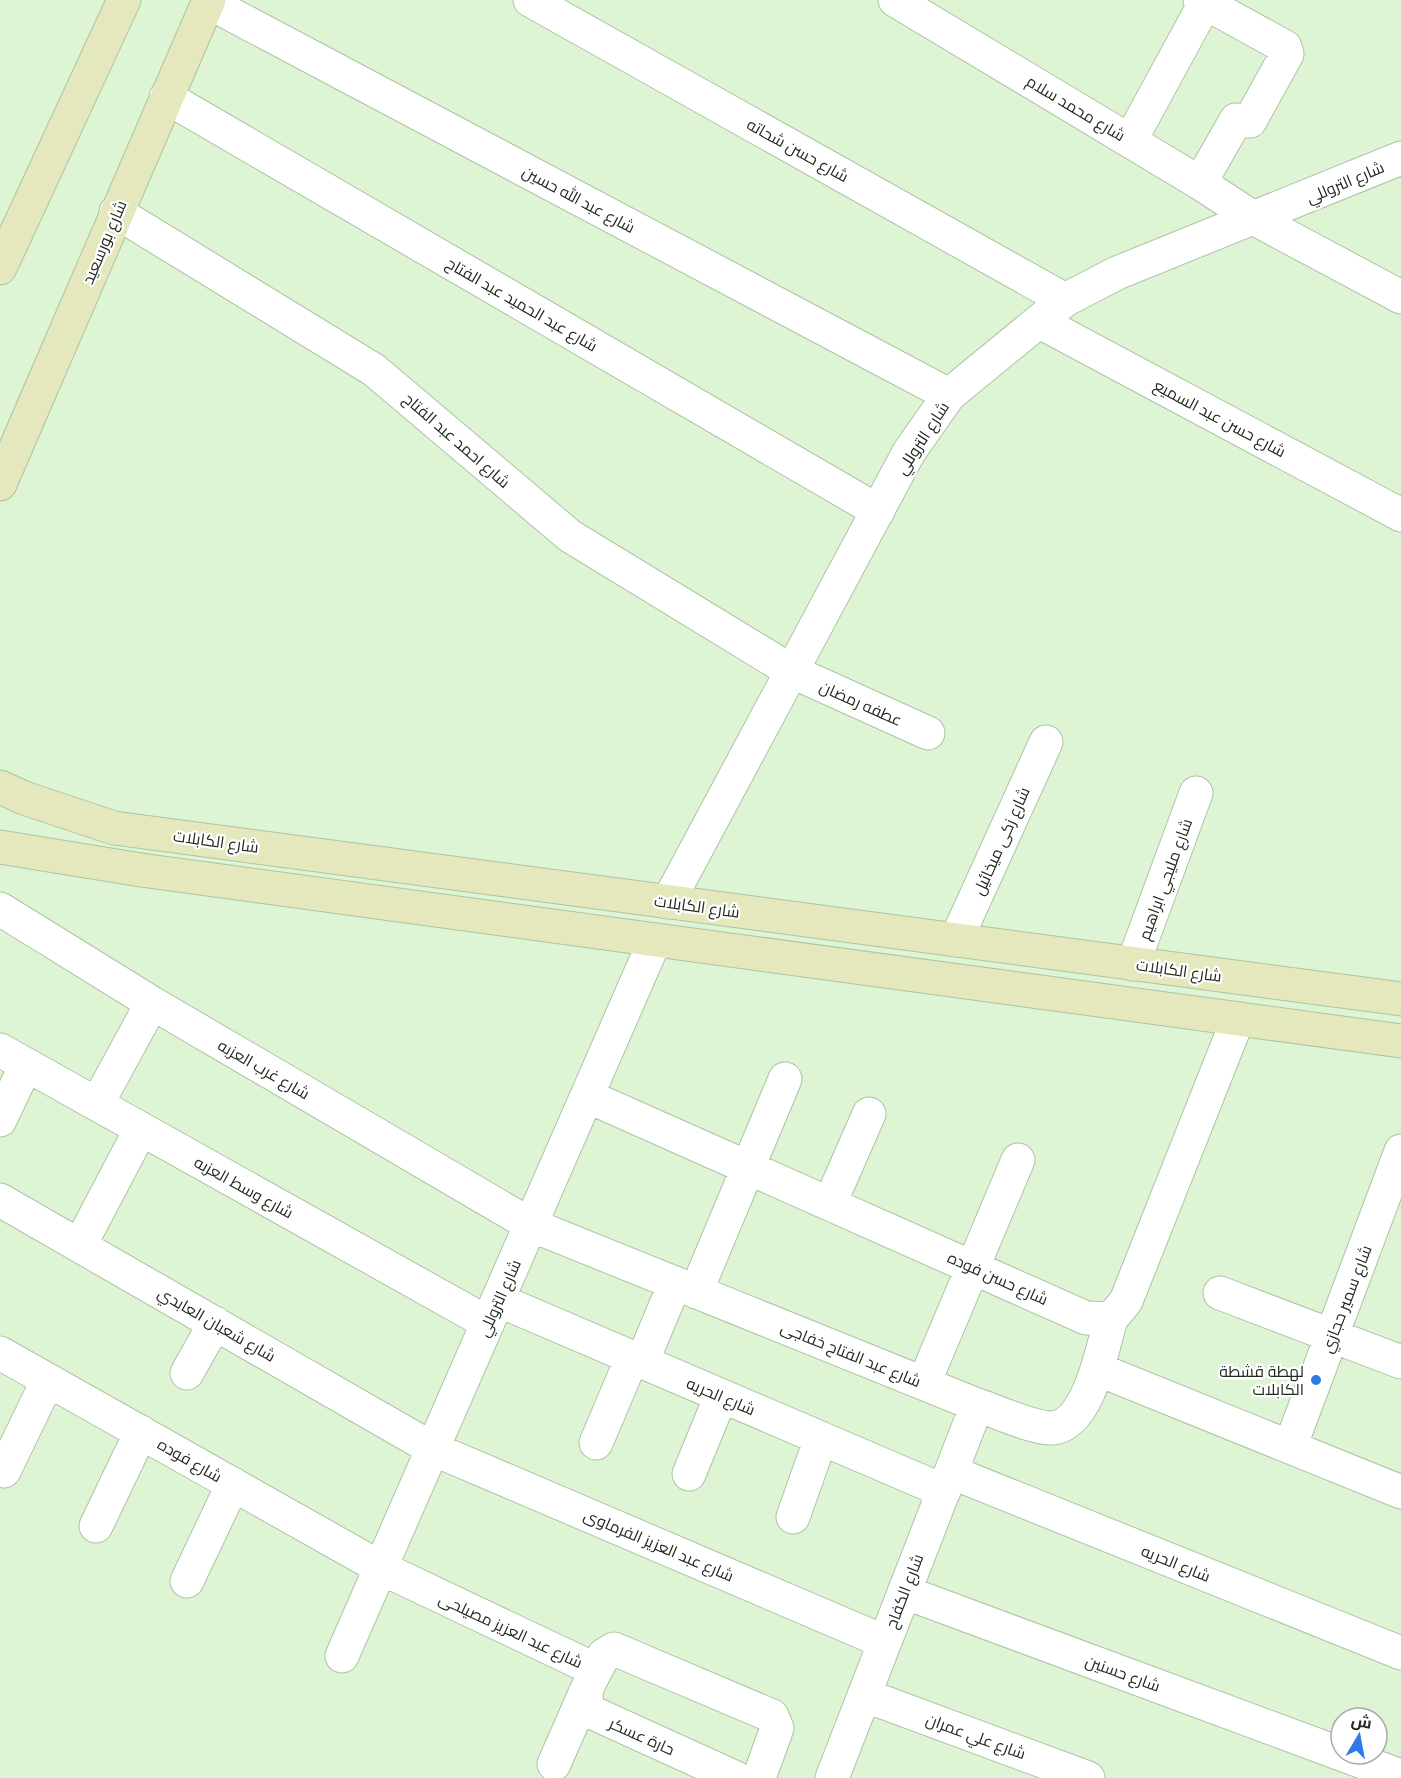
<svg xmlns="http://www.w3.org/2000/svg" width="1401" height="1778" font-family="'IBM Plex Sans',Cairo,sans-serif">
  <style>
    .lines { fill: none; stroke-linecap: round; stroke-linejoin: round }
    .minor-casing { stroke: #adc3a4; stroke-width: 35 }
    .tertiary-casing { stroke: #adc3a4; stroke-width: 35 }
    .secondary-casing { stroke: #adc3a4; stroke-width: 35 }
    .minor { stroke: #fff; stroke-width: 33 }
    .tertiary { stroke: #fff; stroke-width: 33 }
    .secondary { stroke: #e5e7bc; stroke-width: 33 }
    .poi-dot { fill: #2f7ae6; stroke: #fff; stroke-width: 2 }
    .labels { text-anchor: middle; stroke-width: 4.5; stroke-linejoin: round; paint-order: stroke }
    .street-label { font-size: 16px; fill: #222b1f; stroke: #fff }
    .poi-label { font-size: 16px; fill: #222b1f; stroke: #fff; text-anchor: end }
  </style>
  <rect width="100%" height="100%" fill="#def5d5"/>
  <g class="lines">
    <g class="minor-casing">
      <path id="minor" d="M530 0 1065 300
        M895 0 1200 183 1255 219 1401 297
        M1200 0 1285 47 1287 54 1250 121 1236 120 1200 183
        M208 2 949 395
        M166 97 878 511
        M1130 141 1205 3
        M116 212 374 370 570 536 793 672 928 733
        M1040 322 1401 515
        M0 909 152 1003 531 1225 977 1405C996 1411 1034 1429 1053 1428 1089 1424 1102 1349 1111 1319
        M956 940 1046 742
        M1133 964 1196 793
        M0 1050 488 1323
        M587 1096 1086 1318 1111 1319 1126 1301 1238 1019
        M97 1104 152 1003
        M0 1120 26 1065
        M0 1200 433 1449 885 1642
        M830 1203 869 1114
        M80 1245 141 1129
        M696 1292 785 1079
        M1220 1293 1401 1362
        M498 1300 944 1491
        M0 1353 381 1568 596 1670 604 1655 614 1649 772 1716 777 1728 759 1778
        M642 1362 675 1283
        M1097 1369 1401 1492
        M187 1373 215 1323
        M924 1383 1018 1160
        M596 1443 632 1358
        M1290 1447 1401 1151
        M4 1471 48 1380
        M951 1472 1401 1653
        M689 1474 721 1396
        M793 1517 821 1438
        M96 1526 141 1432
        M187 1581 233 1484
        M904 1592 1341 1754
        M342 1656 655 940
        M596 1670C588 1685 581 1696 591 1712L736 1778
        M864 1695 1088 1778
        M1341 1754 1401 1776
        M554 1764 586 1691
        M832 1778 977 1405"/>
    </g>
    <g class="tertiary-casing">
      <path id="tertiary" d="M668 902 909 452 949 395 1065 300 1117 273 1401 158"/>
    </g>
    <g class="secondary-casing">
      <path id="secondary" d="M0 268 124 0
        M0 484 209 0
        M0 787 24 798 114 828 1401 999
        M0 847 141 870 1401 1041"/>
    </g>
    <use href="#minor" class="minor"/>
    <use href="#tertiary" class="tertiary"/>
    <use href="#secondary" class="secondary"/>
  </g>
  <circle class="poi-dot" cx="1316" cy="1380" r="6"/>
  <g class="labels">
    <g class="street-label">
      <text transform="translate(1076 108) rotate(31)" y="6">شارع محمد سلام</text>
      <text transform="translate(798 150) rotate(29)" y="6">شارع حسن شحاته</text>
      <text transform="translate(1345 182) rotate(-23)" y="6">شارع التروللي</text>
      <text transform="translate(579 199) rotate(28)" y="6">شارع عبد الله حسين</text>
      <text transform="translate(104 242) rotate(-67)" y="6">شارع بورسعيد</text>
      <text transform="translate(522 304) rotate(30)" y="6">شارع عبد الحميد عبد الفتاح</text>
      <text transform="translate(1220 418) rotate(28)" y="6">شارع حسن عبد السميع</text>
      <text transform="translate(922 438) rotate(-57)" y="6">شارع التروللي</text>
      <text transform="translate(457 440) rotate(41)" y="6">شارع احمد عبد الفتاح</text>
      <text transform="translate(861 703) rotate(24)" y="6">عطفه رمضان</text>
      <text transform="translate(216 841) rotate(8)" y="6">شارع الكابلات</text>
      <text transform="translate(1001 841) rotate(-66)" y="6">شارع زكى ميخائيل</text>
      <text transform="translate(1165 879) rotate(-70)" y="6">شارع مليجي ابراهيم</text>
      <text transform="translate(697 906) rotate(8)" y="6">شارع الكابلات</text>
      <text transform="translate(1179 970) rotate(8)" y="6">شارع الكابلات</text>
      <text transform="translate(264 1069) rotate(30)" y="6">شارع غرب العزبه</text>
      <text transform="translate(244 1187) rotate(29)" y="6">شارع وسط العزبه</text>
      <text transform="translate(998 1278) rotate(24)" y="6">شارع حسن فوده</text>
      <text transform="translate(499 1298) rotate(-66)" y="6">شارع التروللي</text>
      <text transform="translate(1346 1299) rotate(-69)" y="6">شارع سمير حجازي</text>
      <text transform="translate(217 1324) rotate(30)" y="6">شارع شعبان العابدي</text>
      <text transform="translate(851 1354) rotate(22)" y="6">شارع عبد الفتاح خفاجى</text>
      <text transform="translate(721 1396) rotate(23)" y="6">شارع الحريه</text>
      <text transform="translate(190 1460) rotate(30)" y="6">شارع فوده</text>
      <text transform="translate(659 1545) rotate(23)" y="6">شارع عبد العزيز الفرماوى</text>
      <text transform="translate(1176 1563) rotate(22)" y="6">شارع الحريه</text>
      <text transform="translate(904 1591) rotate(-69)" y="6">شارع الكفاح</text>
      <text transform="translate(511 1630) rotate(25)" y="6">شارع عبد العزيز مصيلحى</text>
      <text transform="translate(1123 1673) rotate(20)" y="6">شارع حسنين</text>
      <text transform="translate(642 1736) rotate(24)" y="6">حارة عسكر</text>
      <text transform="translate(976 1736) rotate(20)" y="6">شارع علي عمران</text>
    </g>
    <g class="poi-label">
      <text x="1304" y="1377">لهطة قشطة<tspan x="1304" dy="18">الكابلات</tspan></text>
    </g>
  </g>
  <g transform="translate(1359 1736) rotate(10)"><circle r="28" fill="#ffffff" stroke="#a7aaa5" stroke-width="1.5"/>
  <path d="M0-4.5L10 22L0 15L-10 22Z" fill="#2f7ae6"/>
  <text y="-9" font-size="16" font-weight="bold" text-anchor="middle" fill="#222b1f">ش</text>
  </g>
</svg>
